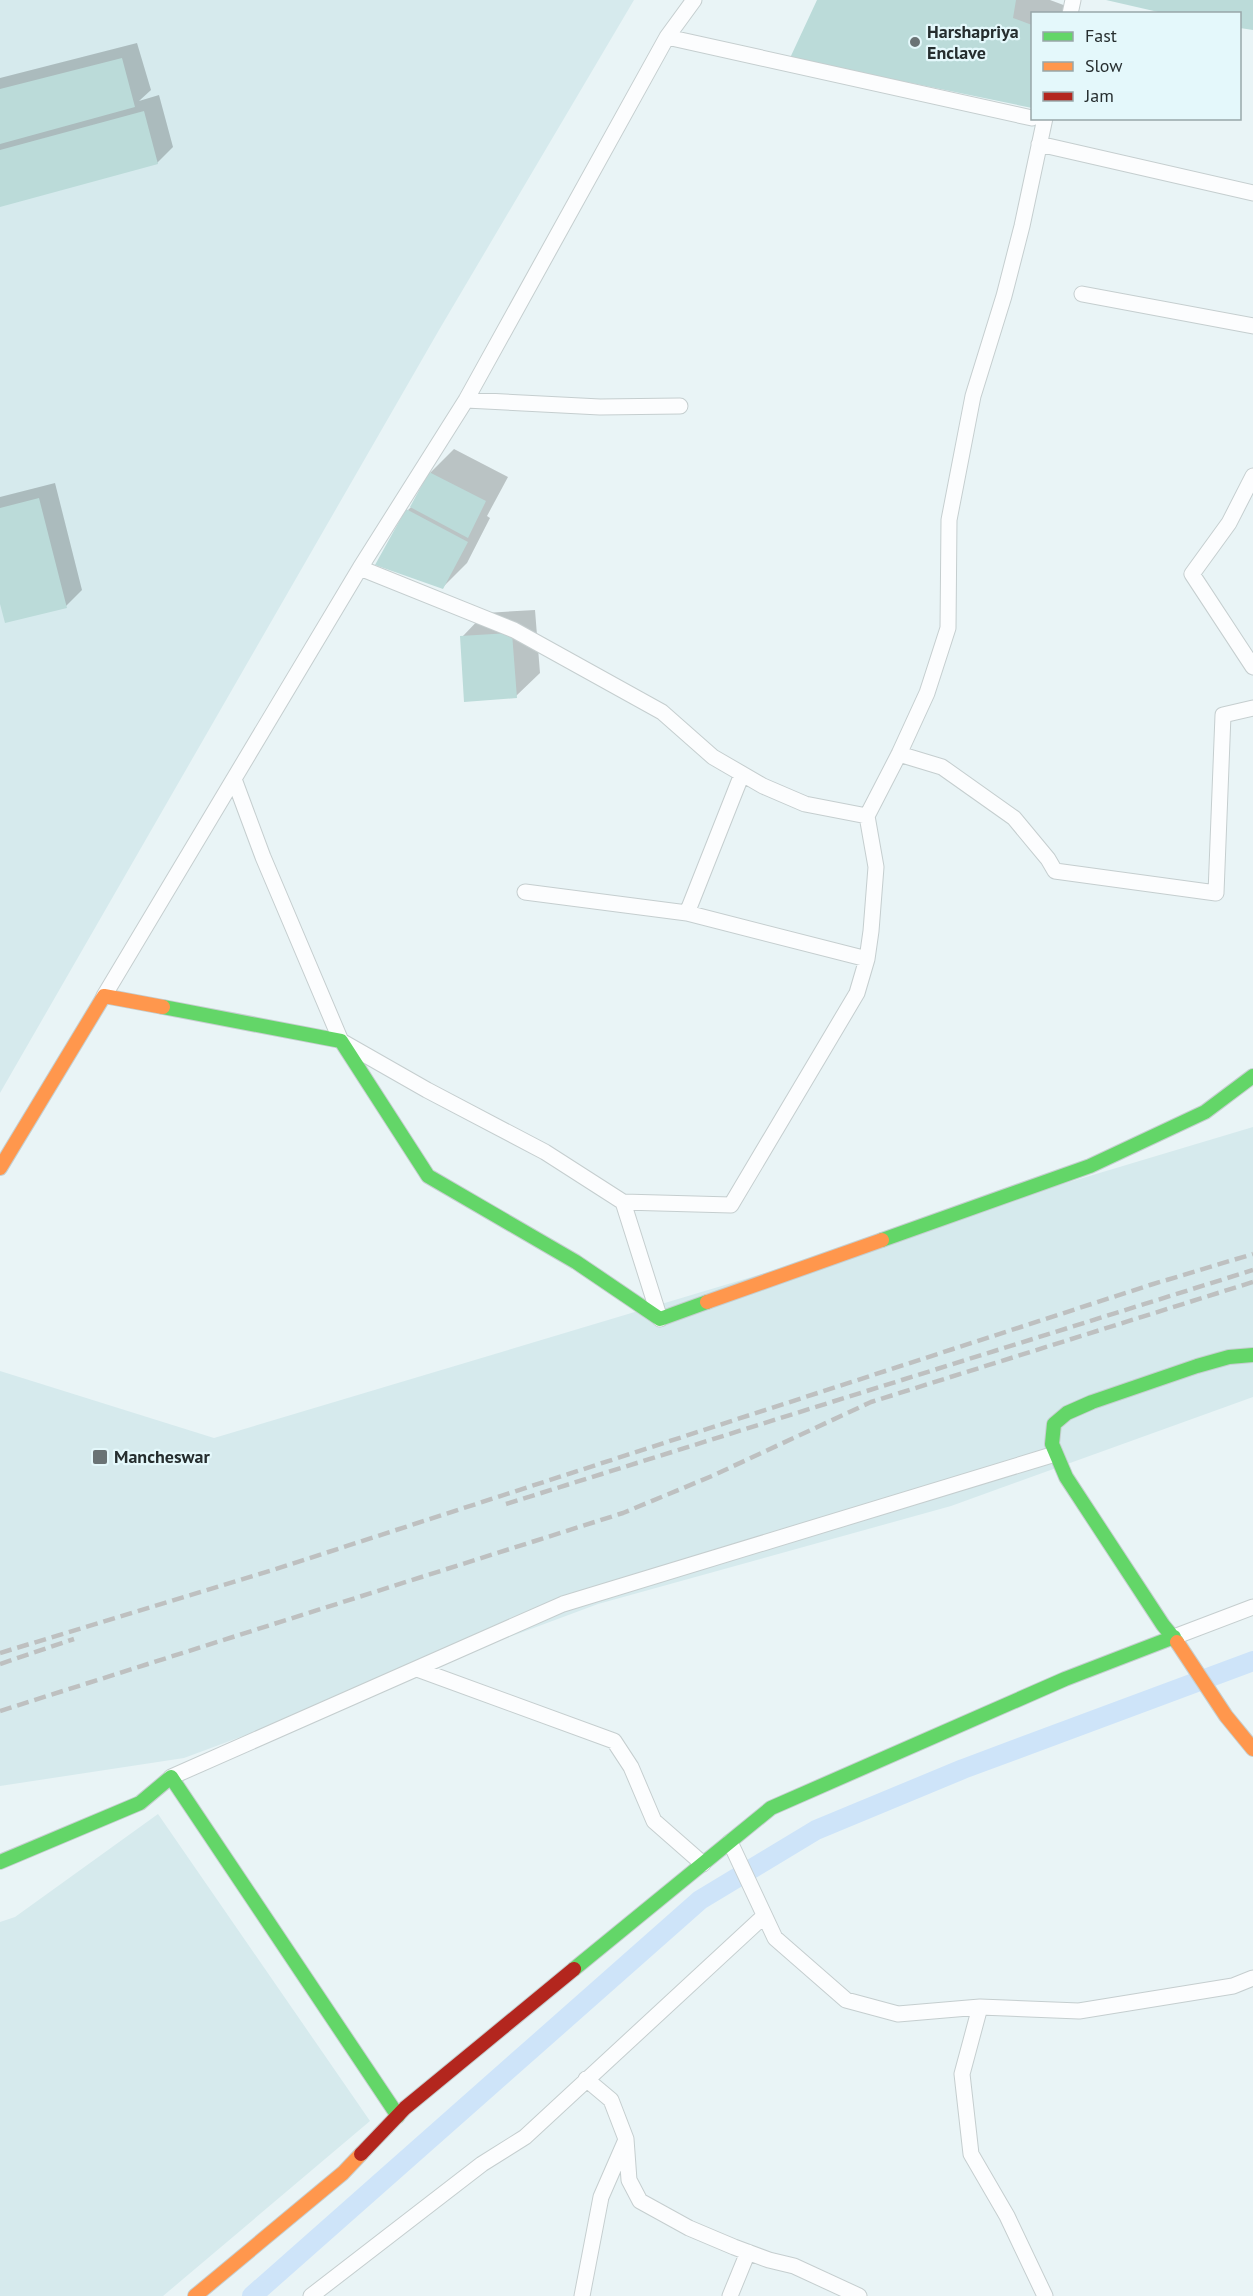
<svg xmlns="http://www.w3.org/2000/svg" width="1253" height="2296" font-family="'PT Sans',sans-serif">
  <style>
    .built { fill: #d6eaed }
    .shadow { fill: #0003 }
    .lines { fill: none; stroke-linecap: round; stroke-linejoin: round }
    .canal { stroke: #cee4f9; stroke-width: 20 }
    .building { fill: #bbdbd9 }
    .street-casing { stroke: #c5cecf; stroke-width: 17 }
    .fast-casing { stroke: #c5cecf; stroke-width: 16 }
    .slow-casing { stroke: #c5cecf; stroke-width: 16 }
    .jam-casing { stroke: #c5cecf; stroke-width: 16 }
    .street { stroke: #fcfdfe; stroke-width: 15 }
    .fast { stroke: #63d668; stroke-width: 14 }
    .slow { stroke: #ff974d; stroke-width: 14 }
    .jam { stroke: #b3261e; stroke-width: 14 }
    .rail { stroke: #bec0c0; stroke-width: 4.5; stroke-dasharray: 12 6; stroke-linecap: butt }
    .poi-dot { fill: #6a7375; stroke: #e4f8fb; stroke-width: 2 }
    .labels { text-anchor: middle; stroke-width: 4.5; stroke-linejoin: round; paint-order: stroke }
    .poi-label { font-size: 18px; font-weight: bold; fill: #262e2f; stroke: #e4f8fb; text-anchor: start }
  </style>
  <rect width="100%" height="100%" fill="#e9f4f6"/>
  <path class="built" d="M0 0H634L439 330 0 1093Z
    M1253 1127V1397L951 1506 598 1604 184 1758 0 1786V1371L214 1438Z
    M158 1814 370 2121 163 2296H0V1922L15 1917Z"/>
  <path class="shadow" d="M819 0H1050L1077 10V14H1032V106L793 57Z
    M137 43 151 90 139 101 159 95 173 147 157 163 0 206V78Z
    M454 449 508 477 487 516 490 518 467 563 443 587 408 510 413 505 430 473Z
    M55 483 82 590 66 606 0 598V497Z
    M535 610 540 673 516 696 462 637 485 613Z"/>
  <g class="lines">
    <path class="canal" d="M252 2296 700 1900 816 1830 963 1769 1253 1661"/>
  </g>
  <path class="building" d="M817 0H1016L1013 18 1032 25V108L790 58Z
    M1106 0H1253V30L1240 28V14H1167Z
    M122 58 135 107 0 144V89Z
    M144 111 158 164 0 207V150Z
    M429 472 486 501 468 538 410 507Z
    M39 498 67 608 5 623 0 604V508Z
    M406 509 468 542 443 589 375 565Z
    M512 633 517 698 464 702 460 636Z"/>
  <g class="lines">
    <g class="street-casing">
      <path id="street" d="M1070 14 1073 0
        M667 37 1032 118
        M1039 144 1253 193
        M1082 294 1253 326
        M466 400 600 407 680 406
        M1253 476 1229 523 1192 574 1253 667
        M360 568 514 630 662 712 713 757 763 786 805 804 867 816
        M899 754 942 767 1014 818 1048 859 1055 871 1216 893 1223 715 1253 708
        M234 779 263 857 341 1041 427 1090 545 1152 623 1202
        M525 892 687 913 742 774
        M687 913 867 959
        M104 996 360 568 466 400 667 37 694 0
        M660 1319 623 1202 731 1205 857 993 867 959 871 931 876 867 867 816 899 754 927 693 948 628 949 520 973 396 1004 296 1022 226 1045 118
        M1174 1637 1253 1607
        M417 1669 614 1741 631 1767 654 1821 703 1864
        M171 1777 563 1604 1055 1454
        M730 1842 775 1938 846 2000 898 2014 980 2007 1079 2011 1233 1986 1253 1978
        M980 2007 962 2074 971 2154 1007 2216 1045 2296
        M586 2079 611 2100 626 2139 629 2180 640 2201 689 2228 734 2247 769 2260 794 2266 859 2296
        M311 2296 482 2164 525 2137 764 1916
        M582 2296 601 2197 625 2142
        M730 2296 748 2252"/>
    </g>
    <g class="fast-casing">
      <path id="fast" d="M163 1007 341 1041 428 1176 576 1262 660 1319 707 1302
        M882 1240 1090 1166 1205 1112 1253 1076
        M1177 1642 1163 1625 1066 1477 1052 1444 1054 1424 1067 1413 1092 1402 1197 1366 1229 1357 1253 1355
        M0 1862 140 1803 171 1777 398 2116
        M574 1969 771 1808 1065 1679 1174 1637"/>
    </g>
    <g class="slow-casing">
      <path id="slow" d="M0 1168 104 996 163 1007
        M707 1302 882 1240
        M1177 1642 1226 1716 1253 1749
        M195 2296 343 2173 361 2154"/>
    </g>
    <g class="jam-casing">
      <path id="jam" d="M361 2154 405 2108 574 1969"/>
    </g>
    <use href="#street" class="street"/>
    <use href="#fast" class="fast"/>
    <use href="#slow" class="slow"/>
    <use href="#jam" class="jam"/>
    <path class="rail" d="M506 1504 1253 1270
      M0 1653 273 1570 1150 1285 1253 1254
      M0 1664 74 1639
      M0 1711 623 1513 712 1476 871 1402 1253 1282"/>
  </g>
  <g class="poi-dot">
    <circle cx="915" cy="42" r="6"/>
    <rect x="92" y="1449" width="16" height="16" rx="3"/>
  </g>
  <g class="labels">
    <g class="poi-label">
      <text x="927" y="38">Harshapriya<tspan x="927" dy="21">Enclave</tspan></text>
      <text x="114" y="1463">Mancheswar</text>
    </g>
  </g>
  <rect x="1031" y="12" width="210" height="108" fill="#e4f8fb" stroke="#98a7a9" stroke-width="1.5"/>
  <rect x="1043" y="32" width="30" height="9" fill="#63d668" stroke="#98a7a9" stroke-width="1.5"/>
  <text x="1085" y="42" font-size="18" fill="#262e2f">Fast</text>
  <rect x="1043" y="62" width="30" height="9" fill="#ff974d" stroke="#98a7a9" stroke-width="1.5"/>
  <text x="1085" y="72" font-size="18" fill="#262e2f">Slow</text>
  <rect x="1043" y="92" width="30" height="9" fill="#b3261e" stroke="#98a7a9" stroke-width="1.5"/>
  <text x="1085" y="102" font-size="18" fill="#262e2f">Jam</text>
</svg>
